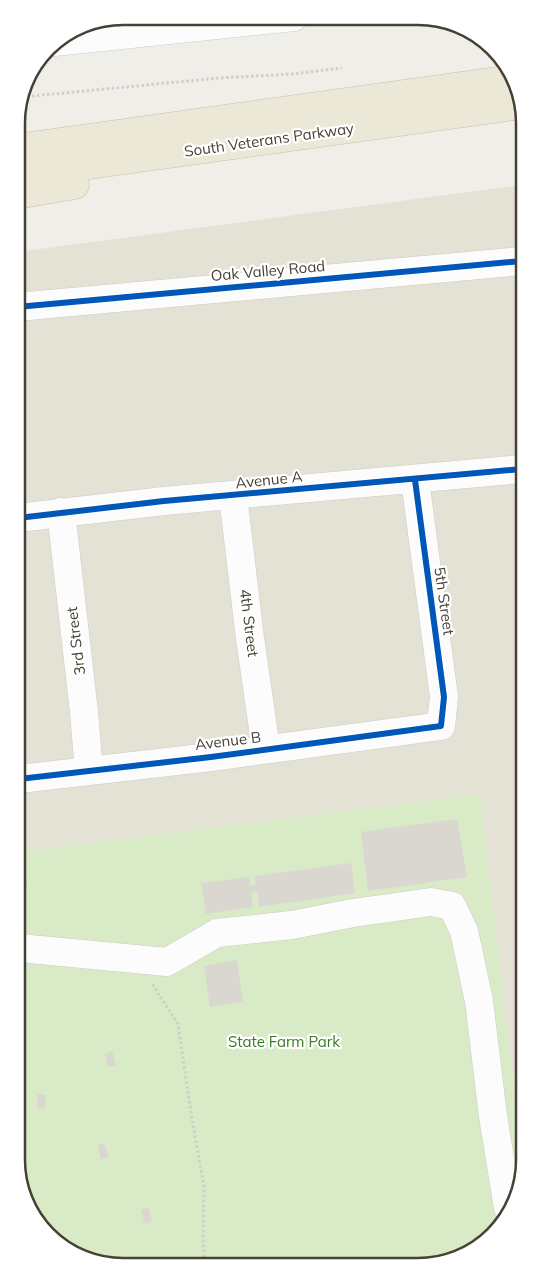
<svg xmlns="http://www.w3.org/2000/svg" width="541" height="1283" font-family="Mulish,sans-serif">
  <style>
    .residential { fill: #e4e1d5 }
    .green { fill: #d8ebc6 }
    .building { fill: #d9d7d0 }
    .lines { fill: none; stroke-linecap: round; stroke-linejoin: round }
    .minor-casing { stroke: #ceccc5; stroke-width: 29 }
    .highway-casing { stroke: #c9bfa2; stroke-width: 29 }
    .path { stroke: #d0cec9; stroke-width: 3; stroke-dasharray: 2.5 2.5; stroke-linecap: butt }
    .minor { stroke: #fdfcfc; stroke-width: 28 }
    .highway { stroke: #ece8d8; stroke-width: 28 }
    .cycleway-casing { stroke: #fff; stroke-width: 9 }
    .cycleway { stroke: #0057b8; stroke-width: 6 }
    .labels { text-anchor: middle; stroke-width: 4.5; stroke-linejoin: round; paint-order: stroke }
    .street-label { font-size: 15px; fill: #454134; stroke: #fff }
    .park-label { font-size: 15px; fill: #3a7925; stroke: #fff }
    .rim { fill: none; stroke: #454134; stroke-width: 2.5 }
  </style>
  <rect width="100%" height="100%" fill="#f0eee8"/>
  <path class="residential" d="M521 185 525 1166 523 1169 480 794 19 852 17 252Z"/>
  <path class="green" d="M480 794 523 1169 498 1230 445 1263 103 1265 48 1236 20 1187 19 852Z"/>
  <path class="building" d="M132 16 190 17 132 24Z
    M457 819 467 877 368 891 361 832Z
    M351 863 355 893 259 907 257 891 251 892 253 907 206 914 201 883 249 877 250 886 256 885 255 876Z
    M19 880 27 881V888H19Z
    M237 960 243 1002 210 1007 204 966Z
    M112 1051 116 1065 108 1067 105 1054Z
    M38 1094 46 1095 45 1109 37 1108Z
    M104 1143 109 1157 101 1159 97 1145Z
    M148 1207 152 1221 145 1224 141 1210Z"/>
  <g class="lines">
    <g class="minor-casing">
      <path id="minor" d="M91 23 93 38 294 17
        M54 42 93 38
        M17 307 522 261
        M233 496 250 638 266 749
        M61 512 84 712 89 770
        M18 518 164 501 522 469
        M19 779 211 757 441 726 444 697 415 480
        M19 948 167 962 217 933 292 925 353 913 431 902 452 906 464 931 479 1001 493 1116 508 1208"/>
    </g>
    <g class="highway-casing">
      <path id="highway" d="M17 148 511 79
        M17 175 521 105
        M17 195 75 185"/>
    </g>
    <path class="path" d="M22 97 219 78 292 74 342 68
      M153 984 157 992 178 1024 191 1113 204 1187 203 1244 205 1264"/>
    <use href="#minor" class="minor"/>
    <use href="#highway" class="highway"/>
    <g class="cycleway-casing">
      <path id="cycleway" d="M17 307 522 261
        M18 518 164 501 522 469
        M19 779 211 757 441 726 444 697 415 480"/>
    </g>
    <use href="#cycleway" class="cycleway"/>
  </g>
  <g class="labels">
    <g class="street-label">
      <text transform="translate(269 140) rotate(-8)" y="5">South Veterans Parkway</text>
      <text transform="translate(268 271) rotate(-5)" y="5">Oak Valley Road</text>
      <text transform="translate(269 480) rotate(-6)" y="5">Avenue A</text>
      <text transform="translate(444 601) rotate(82)" y="5">5th Street</text>
      <text transform="translate(249 623) rotate(83)" y="5">4th Street</text>
      <text transform="translate(76 641) rotate(-97)" y="5">3rd Street</text>
      <text transform="translate(228 741) rotate(-7)" y="5">Avenue B</text>
    </g>
    <g class="park-label">
      <text x="284" y="1047">State Farm Park</text>
    </g>
  </g>
  <path d="M0 0H541V1283H0ZM123 25H418A98 98 0 0 1 516 123V1160A98 98 0 0 1 418 1258H123A98 98 0 0 1 25 1160V123A98 98 0 0 1 123 25Z" fill="#fff" fill-rule="evenodd"/>
  <path class="rim" d="M123 25H418A98 98 0 0 1 516 123V1160A98 98 0 0 1 418 1258H123A98 98 0 0 1 25 1160V123A98 98 0 0 1 123 25Z"/>
</svg>
